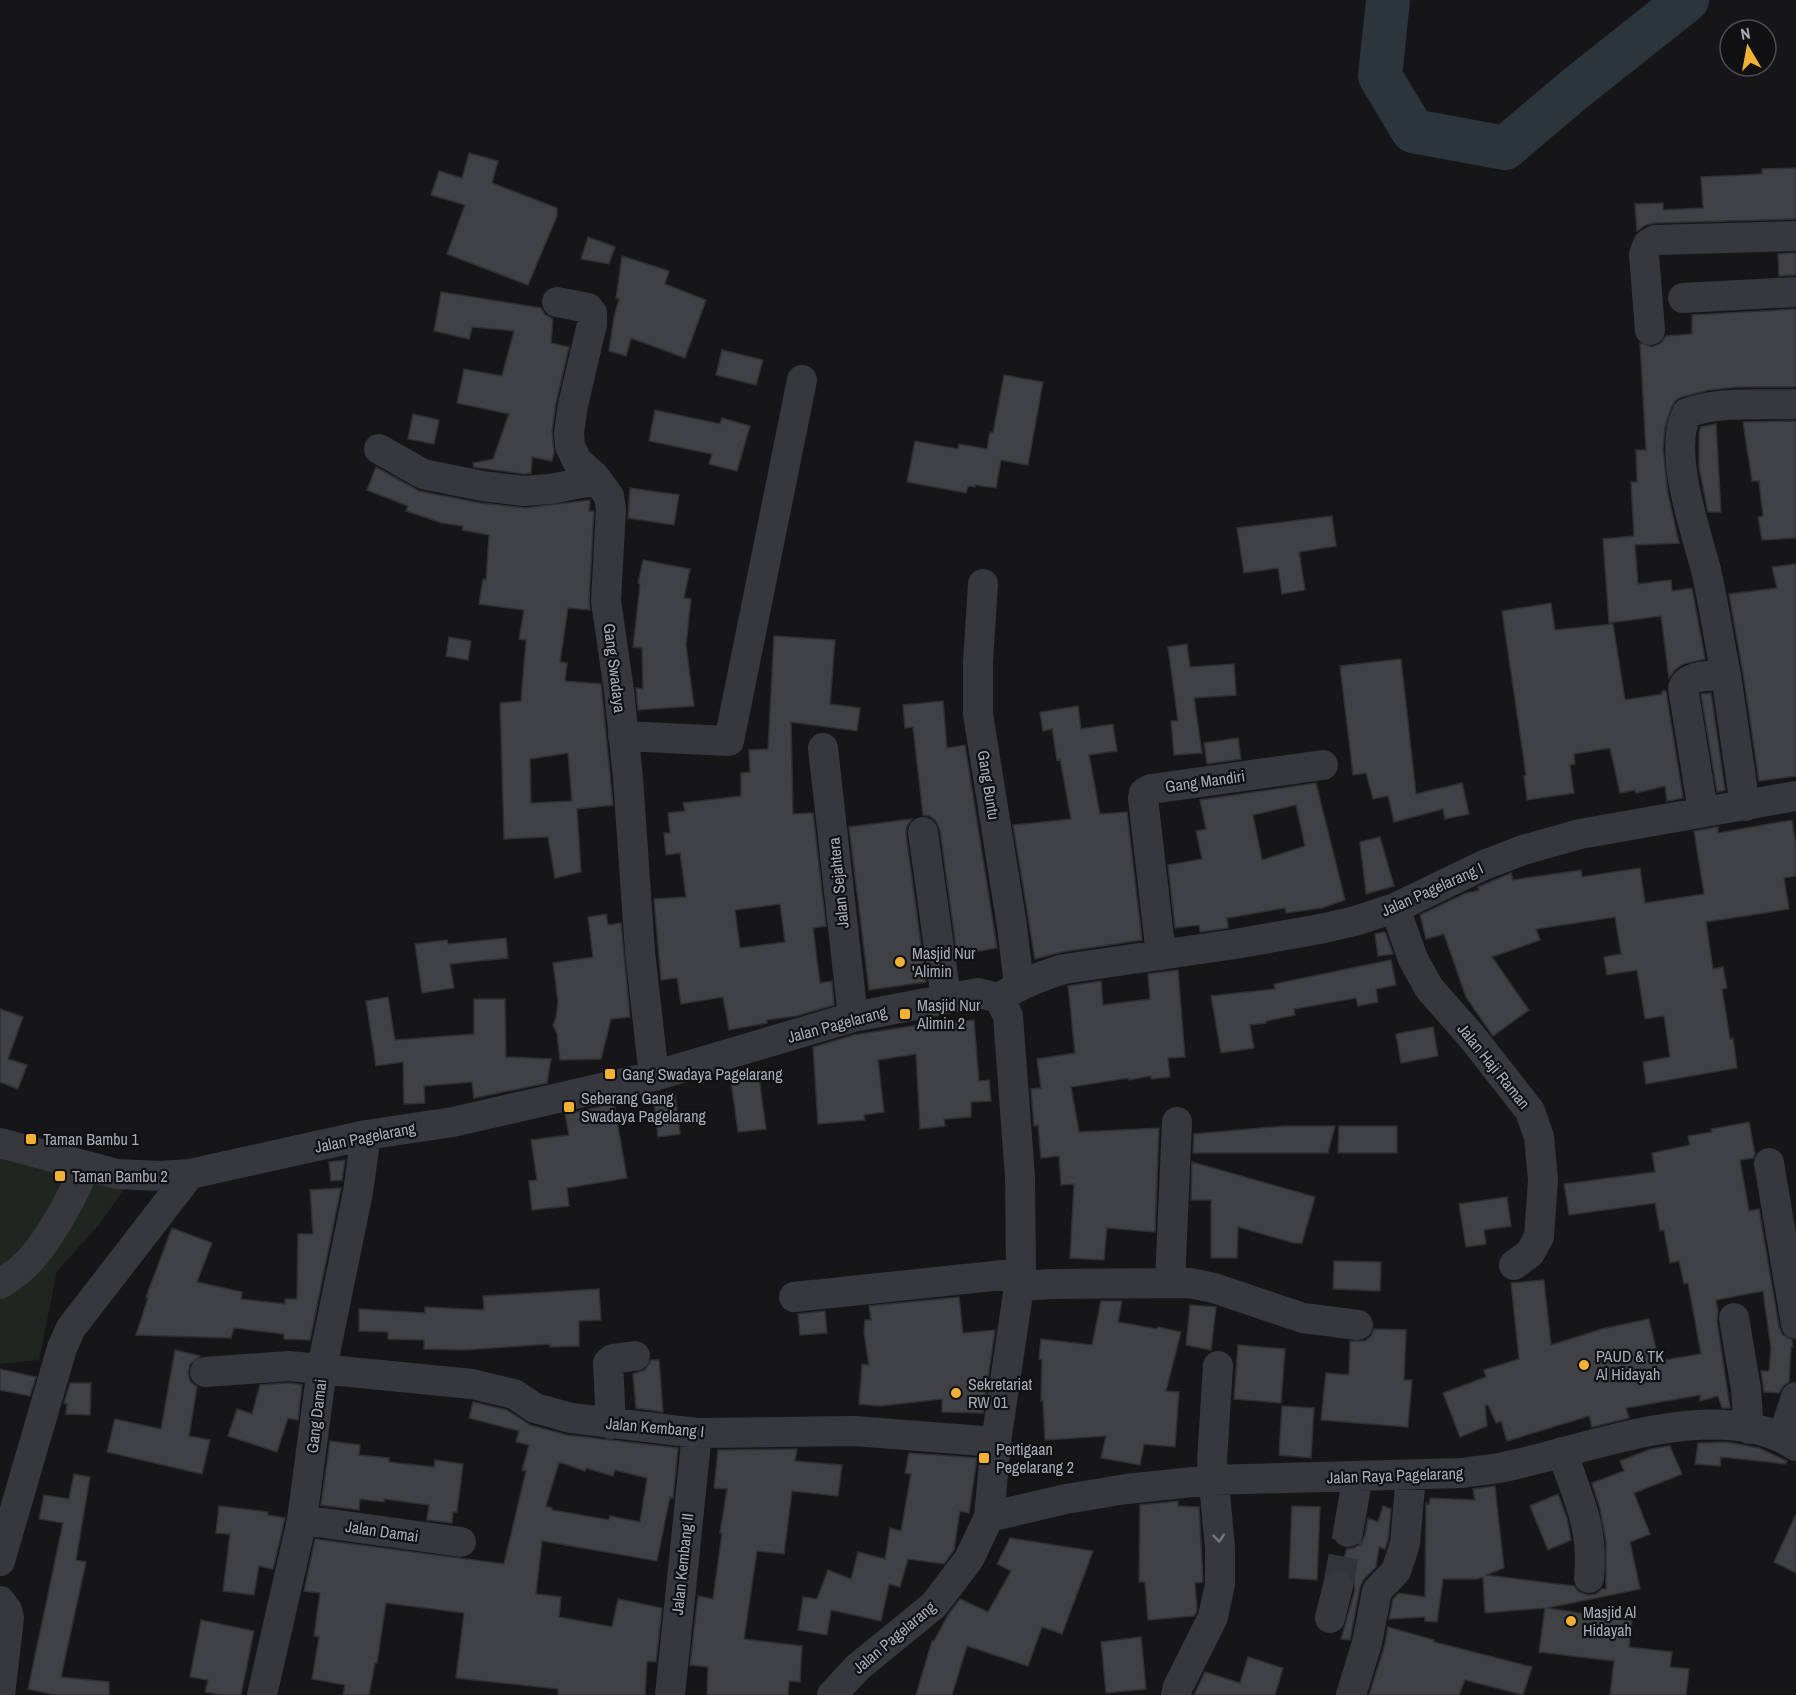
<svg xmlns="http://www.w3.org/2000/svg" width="1796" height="1695" font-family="'Archivo Narrow',sans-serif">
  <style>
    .green { fill: #1e261f }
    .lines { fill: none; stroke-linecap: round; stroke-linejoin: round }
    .river { stroke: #2c353c; stroke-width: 44 }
    .building { fill: #404145; stroke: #303034; stroke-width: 1.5; fill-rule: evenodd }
    .minor-tunnel { stroke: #333438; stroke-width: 30; stroke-dasharray: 30 15; stroke-linecap: butt }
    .minor { stroke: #37383d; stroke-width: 30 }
    .oneway { stroke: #757881 }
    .poi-dot { fill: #f2b134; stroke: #111113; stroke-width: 2 }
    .labels { text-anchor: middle; stroke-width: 4.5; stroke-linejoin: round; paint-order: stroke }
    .street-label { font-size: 16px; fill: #a8adb8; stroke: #111113 }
    .poi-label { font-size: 16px; fill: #a8adb8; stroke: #111113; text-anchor: start }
  </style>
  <rect width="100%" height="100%" fill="#161618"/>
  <path class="green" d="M0 1146 130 1181 98 1226 57 1271 39 1360 0 1364Z"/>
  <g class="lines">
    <path class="river" d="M1388 0 1380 76 1413 131 1505 148 1576 88 1687 0"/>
  </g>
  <path class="building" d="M469 153 498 161 492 183 557 208V216L528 285 447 254 465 205 431 195 439 171 462 178Z
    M1796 168V219L1655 223 1646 225 1637 231 1635 204 1663 203V210L1703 208 1701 177 1762 174V169Z
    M588 237 615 247 609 264 581 259Z
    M1796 253V275L1779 276 1778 254Z
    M622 256 669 271 665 284 706 300 685 358 631 338 626 356 609 351 614 317 619 299 616 298Z
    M441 292 541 308 545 315 553 319 551 343 569 347 556 403 552 431 554 453 552 461 532 457 531 473 524 474 474 467 473 463 493 459 509 414 457 403 464 369 502 376 514 331 472 327 469 339 434 331Z
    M1796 309V387H1737L1709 390 1681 397 1675 401 1671 408 1665 427 1663 449 1668 494 1679 543 1635 545 1638 584 1671 580 1672 591 1692 588 1705 659 1683 664 1675 670 1669 678 1661 616 1609 623 1603 539 1634 536 1631 482H1637L1636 450H1646L1640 343 1652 347 1660 344 1666 336 1692 334V315Z
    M722 350 763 360 756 385 716 375Z
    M1004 375 1043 382 1028 465 1001 460 996 488 975 485V487L968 486 966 493 907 482 915 441 958 449 959 444 987 449 990 432 993 433Z
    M655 410 720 424 722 418 750 426 737 471 709 464 712 454 649 441Z
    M413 414 439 420 434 444 408 439Z
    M1796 421V538L1762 540 1758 517 1763 516 1759 481H1752L1743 422Z
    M1716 424 1721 512H1708L1699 467V433L1701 427Z
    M376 467 419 491 480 503 525 508 590 500 589 511H594L589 600 590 610 568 608 560 662 567 663 565 681 601 684 613 805 577 809 581 872 555 878 548 837 504 839 500 703 521 701 526 640 519 639 524 610 479 604 483 579 486 580 489 535 462 530 463 526 442 523 406 511 408 506 367 490ZM568 753 572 801 531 803 530 759Z
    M630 488 679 495 674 525 628 518Z
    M1332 516 1336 546 1299 552 1305 590 1282 594 1278 568 1244 573 1237 528Z
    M643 560 690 569 684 598 691 599 686 645 694 706 638 710 636 688 643 689 642 648 633 647 640 584 638 583Z
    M1796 564V776L1759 781 1743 673 1729 594 1777 588 1772 567Z
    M1551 603 1555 630 1613 624 1625 700 1662 694V691H1666L1683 798 1667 801 1665 786 1636 793 1635 790 1620 793 1610 748 1574 754 1575 764 1570 765 1574 793 1527 800 1524 776 1526 775 1502 611Z
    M774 636 835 640 830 704 860 708 857 731 791 722 793 814 813 813 826 926 813 928 820 983 832 981 834 1005 796 1016 767 1020V1023L729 1030 723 997 681 1004 677 978 661 980 654 899 686 897 680 853 666 855 664 833H670L668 813 685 811 683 803 741 796V773L750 772 749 750 768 749ZM780 904 785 942 740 948 735 910Z
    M449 637 471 641 468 660 446 656Z
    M1187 644 1190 667 1234 664 1236 695 1194 698 1202 753 1174 755 1171 721H1178L1168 647Z
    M1401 659 1416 794 1462 783 1469 814 1445 819 1443 809 1394 822 1388 796 1373 799 1366 773 1353 775 1340 666Z
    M1711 693 1725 790 1717 792 1701 694Z
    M943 701 947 748 965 745 997 948 957 955 940 830 936 821 930 816 923 815 913 727 905 728 903 705Z
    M1078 706 1081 729 1113 724 1117 751 1089 755 1100 814 1127 812 1142 940 1062 952 1035 959 1013 825 1071 819 1060 759 1057 760 1052 729 1043 731 1040 712Z
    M1238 738 1241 759 1207 764 1204 743Z
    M1316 783 1345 900 1322 908 1286 913 1285 908 1227 918 1228 928 1200 932 1199 925 1175 928 1168 865 1202 859 1196 831 1206 829 1200 800ZM1296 805 1305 846 1262 860 1253 815Z
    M912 819 907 826 906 834 926 982 869 990 849 827Z
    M1792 820 1796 846V876L1784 878 1789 909 1706 922 1713 969 1723 967 1727 988 1722 989 1730 1039 1733 1038 1737 1068 1646 1084 1643 1062 1670 1057 1664 1016 1645 1019 1637 970 1607 975 1604 957 1621 954 1615 917 1536 929 1540 940 1492 957 1529 1010 1493 1036 1466 997 1444 934 1426 939 1420 915 1464 894 1479 890 1478 887 1511 873 1513 880 1581 870 1582 877 1640 868 1645 903 1704 894 1694 831 1718 827V833Z
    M1380 837 1394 886 1366 894 1360 842Z
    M606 914 608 925 621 923 630 1017 611 1019 601 1059 560 1060 557 1034 553 1025 556 1018 558 1001 553 963 593 957 588 917Z
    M1385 932 1393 954 1378 956 1375 934Z
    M506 938 508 958 450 964 454 988 422 993 415 944 447 940 448 944Z
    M1391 960 1396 985 1376 989 1378 1002 1358 1006 1356 998 1294 1009 1295 1015 1266 1021V1023L1250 1025 1254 1048 1221 1053 1211 996 1275 989 1274 984Z
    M1178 970 1185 1057 1168 1058 1170 1077 1151 1079V1076L1129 1080 1128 1078 1071 1087 1079 1132 1159 1128 1155 1232 1107 1228 1104 1260 1070 1258 1074 1184 1061 1185 1059 1156 1041 1158 1038 1125 1034 1126 1031 1089 1041 1088 1037 1059 1075 1053 1068 986 1101 981 1103 1005 1150 999 1148 974Z
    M388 997 395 1040 474 1034V999H505L506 1057 551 1059 547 1083 474 1098 472 1082 424 1086 425 1103 404 1104 403 1062 376 1066 366 1001Z
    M0 1009 23 1017 8 1059 27 1065 18 1089 0 1082Z
    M974 1020 979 1081 989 1080 991 1101 971 1102V1117L944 1119 945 1126 920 1129 916 1054 878 1060 884 1112 864 1115 865 1120 818 1124 813 1047 854 1035 912 1026Z
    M1433 1027 1438 1056 1401 1063 1396 1034Z
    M758 1069 766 1129 738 1132 730 1074Z
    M675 1092 680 1134 658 1137 653 1095Z
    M614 1104 627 1178 567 1188 569 1206 532 1210 529 1181 537 1180 531 1140 569 1135 565 1114Z
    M1749 1122 1755 1154 1753 1158 1740 1160 1749 1211 1759 1209 1779 1327 1783 1335 1792 1340 1793 1347H1791L1789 1382 1784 1385 1779 1393 1764 1392 1761 1371H1769L1771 1349 1763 1291 1716 1300 1718 1311 1717 1321 1730 1408H1722L1718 1396 1700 1401V1395L1626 1408 1629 1418 1592 1427 1589 1416 1507 1441 1501 1421 1496 1423 1488 1405 1485 1406 1487 1426 1460 1437 1443 1393 1486 1377 1484 1370 1519 1359 1511 1283 1544 1280 1551 1345 1602 1329 1649 1319 1659 1361 1701 1354 1688 1283 1684 1284 1679 1261 1670 1263 1664 1230 1660 1231 1655 1203 1569 1215 1564 1184 1655 1172 1652 1153 1690 1145 1688 1136 1712 1132 1711 1129Z
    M1284 1126H1335L1328 1153H1193L1194 1134Z
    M1339 1126H1397V1153H1338Z
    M345 1160 342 1180 331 1181 329 1162Z
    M1192 1162 1315 1197 1302 1243H1294L1238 1227 1237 1258H1211V1200H1191Z
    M341 1188 310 1340 284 1339V1334L234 1328 231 1338 136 1335 148 1298 146 1297 172 1228 212 1243 197 1282 242 1292 241 1299 285 1304V1299H297L298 1234H313L310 1190Z
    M1507 1197 1511 1226 1484 1230 1486 1244 1466 1247 1459 1204Z
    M1334 1261 1381 1262 1380 1291 1333 1289Z
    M599 1289 601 1320 579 1321V1346L550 1347V1344L463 1350 424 1349V1340L388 1339V1332L359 1331V1309L425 1313V1307L484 1310 483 1296Z
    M959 1297 963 1333 995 1330 983 1413 942 1412V1399L880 1406 859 1404 862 1364 869 1365 864 1332 865 1320H871L869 1306Z
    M1101 1301H1122L1118 1322 1157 1329 1158 1327 1181 1332 1166 1391 1179 1392 1175 1447 1144 1444 1140 1465 1101 1458 1106 1436 1045 1440 1043 1401H1041L1042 1360 1039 1359 1041 1339 1092 1345Z
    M1190 1305 1216 1307 1211 1350 1186 1345Z
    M825 1311 827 1333 800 1335 798 1314Z
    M1374 1329 1406 1330 1404 1380H1412L1408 1427 1321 1420 1326 1373 1349 1375 1350 1341H1365L1371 1336Z
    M1238 1345 1285 1349 1281 1403 1234 1399Z
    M175 1350 200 1356 190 1364 188 1373 190 1381 197 1387 189 1436 210 1440 202 1474 107 1452 115 1419 161 1429Z
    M651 1360H659L663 1412 636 1408 633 1374 645 1370Z
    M0 1369 36 1377 30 1396 0 1390Z
    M70 1383H91L90 1415 66 1414 67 1404 64 1403Z
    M289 1383 302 1385 298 1420 288 1418 277 1452 228 1436 237 1409 252 1414 260 1385Z
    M473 1402 507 1410 530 1425 567 1435 678 1448 673 1498 670 1497 657 1561 542 1541 536 1594 561 1597 559 1617 612 1627 618 1599 662 1608 656 1662 647 1661 645 1695H558V1689L456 1678 464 1613 386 1603 377 1663H375L369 1695H343L345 1685 312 1679 319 1637 314 1636 320 1593 304 1591 315 1539 504 1564 526 1471 522 1470 529 1445 516 1442 519 1431 469 1418ZM559 1462 585 1471 586 1468 613 1476 615 1470 647 1478 640 1522 610 1516 609 1520 552 1510V1508L546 1506Z
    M1282 1406 1314 1408 1311 1458 1279 1455Z
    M330 1441 360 1445 359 1455 389 1458V1462L434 1467 435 1460 463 1464 457 1512H453L452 1523 427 1520 429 1505 384 1499V1502L360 1499 359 1510 321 1505Z
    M1727 1442 1759 1448 1787 1461 1786 1464 1721 1457 1720 1466 1695 1464 1698 1443Z
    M1670 1446 1682 1474 1634 1493 1650 1534 1630 1542 1640 1589 1547 1608 1632 1621 1629 1647 1672 1652 1670 1667 1689 1669 1686 1695H1610L1614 1661 1539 1652 1545 1608 1485 1613 1483 1577 1477 1579H1443L1437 1622 1425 1621V1617L1389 1619 1393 1599 1399 1593 1425 1597 1426 1503 1429 1504 1430 1498 1475 1500 1473 1489 1495 1486 1504 1568 1486 1575 1574 1586 1579 1592 1588 1595 1596 1594 1602 1589H1606V1541L1600 1509 1592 1483 1624 1471 1620 1461 1651 1449Z
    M797 1449 795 1461 842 1465 838 1496 792 1491 784 1554 757 1551 744 1639 802 1646 800 1682 789 1681 788 1695H707L708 1667 690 1665 698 1596 713 1599 722 1533H720L727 1489 714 1488 718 1450Z
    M909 1453 977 1458 969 1513 960 1511 954 1550 944 1564 908 1559 900 1587 889 1584 881 1621 831 1610 827 1635 798 1630 803 1597 817 1599 828 1570 851 1579 858 1552 885 1559 890 1528 901 1531 911 1474 905 1473Z
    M74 1474 90 1477 76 1560 86 1562 61 1677 109 1682V1695H55L28 1689 63 1523 39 1519 44 1495 69 1499Z
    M1558 1494 1567 1518 1571 1540 1548 1550 1530 1506Z
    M1178 1501V1506L1199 1507 1203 1582 1195 1583 1197 1611 1194 1616 1148 1620 1145 1582H1139L1140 1505Z
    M219 1506 268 1512V1515L285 1518 273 1569 259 1566 254 1595 223 1591 230 1534 216 1533Z
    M1292 1506 1320 1507 1317 1580 1289 1578Z
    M1383 1506 1391 1509 1388 1540 1385 1549 1379 1547 1376 1567 1364 1579 1360 1587 1350 1640 1341 1639 1355 1590 1354 1581 1350 1574 1340 1569 1347 1549 1354 1548 1361 1544 1365 1535 1368 1518 1378 1522Z
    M1796 1514V1573L1774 1562Z
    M1010 1538 1093 1551 1062 1634 1042 1627 1028 1666 967 1646 952 1695H916L932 1641H934L948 1615 960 1599 988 1612 1011 1571 997 1564Z
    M201 1620 254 1631 241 1695H222L205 1692 208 1680 190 1677Z
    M1388 1627 1434 1640V1642L1532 1667 1523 1695 1465 1680 1459 1695H1369L1384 1648Z
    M1141 1637 1146 1689 1106 1693 1101 1642Z
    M1248 1657 1283 1668 1275 1695H1194L1205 1672 1240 1683Z"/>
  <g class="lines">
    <path class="minor-tunnel" d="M1338 1586 1348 1532"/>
    <path class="minor" d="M1683 298 1796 292
      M557 302 588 308 592 313V324L573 405 569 433 570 446 577 461 594 476 609 496 611 509 606 601 619 691 628 778 640 952 654 1076
      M1650 330 1644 254 1648 244 1655 240 1796 236
      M379 449 423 474 482 486 524 491 550 489 597 480
      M983 584 978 662V714L1012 926 1019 985
      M1726 675 1745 806
      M623 736 729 741 802 380
      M823 748 853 1017
      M1703 811 1683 688C1688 674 1713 676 1726 675 1719 640 1714 605 1706 570 1696 531 1667 451 1687 413 1718 401 1763 405 1796 404
      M923 832 946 998
      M1395 908 1413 959 1429 988 1472 1037 1530 1111 1539 1137 1543 1180 1539 1237 1530 1253 1514 1265
      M1161 955 1143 798 1144 793 1151 789 1323 765
      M999 998C1020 984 1040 976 1064 969L1235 944 1320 929 1355 921 1395 908 1484 865 1523 850 1580 834 1796 796
      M0 1143 117 1174 160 1176 190 1174 366 1135 453 1122 654 1076 853 1017 978 993 999 998
      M1769 1163 1796 1324
      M1170 1282 1177 1122
      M0 1284C8 1279 16 1274 23 1267 45 1248 75 1194 85 1166
      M1019 1286 1051 1284 1190 1283 1214 1288 1303 1318 1358 1325
      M794 1297 1021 1273
      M1734 1318 1746 1389 1749 1429
      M205 1372 289 1366 472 1384 514 1394 535 1408 571 1418 697 1433 854 1431 996 1442
      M611 1424 608 1363 612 1359 635 1356
      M1783 1437 1796 1397
      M1562 1452C1578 1498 1594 1527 1589 1578
      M989 1517 1066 1499 1126 1489 1212 1480 1462 1473C1475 1471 1487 1470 1499 1468 1584 1452 1717 1393 1796 1446
      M302 1520 461 1542
      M1348 1532 1358 1476
      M0 1561 62 1348 71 1328 190 1174
      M0 1601 7 1610 9 1618 0 1695
      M1330 1618 1338 1586
      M262 1695 302 1520 322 1368 358 1192 366 1135
      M670 1695 697 1433
      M832 1695 858 1667 934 1605 969 1559 989 1517 996 1442 1021 1273 1020 1177 1008 1016 999 998
      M1176 1695 1178 1687 1213 1617 1220 1584V1548L1212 1461 1218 1366
      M1351 1695 1367 1643 1377 1591 1396 1571 1405 1544 1411 1475"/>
  </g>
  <defs><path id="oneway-chevron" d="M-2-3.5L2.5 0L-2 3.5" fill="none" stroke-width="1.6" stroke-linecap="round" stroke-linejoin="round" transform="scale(1.5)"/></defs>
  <use class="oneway" href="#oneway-chevron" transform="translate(1219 1538) rotate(84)"/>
  <g class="poi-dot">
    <circle cx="900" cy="962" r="6"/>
    <rect x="899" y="1008" width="12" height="12" rx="3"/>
    <rect x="604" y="1068" width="12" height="12" rx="3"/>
    <rect x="563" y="1101" width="12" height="12" rx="3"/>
    <rect x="25" y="1133" width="12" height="12" rx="3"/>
    <rect x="54" y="1170" width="12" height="12" rx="3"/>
    <circle cx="1584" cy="1365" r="6"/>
    <circle cx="956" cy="1393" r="6"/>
    <rect x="978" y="1452" width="12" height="12" rx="3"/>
    <circle cx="1571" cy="1621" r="6"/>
  </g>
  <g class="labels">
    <g class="street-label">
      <text transform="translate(615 668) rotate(83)" y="6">Gang Swadaya</text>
      <text transform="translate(1205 781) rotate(-8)" y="6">Gang Mandiri</text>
      <text transform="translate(989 785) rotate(81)" y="6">Gang Buntu</text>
      <text transform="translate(838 883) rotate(-96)" y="6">Jalan Sejahtera</text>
      <text transform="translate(1432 889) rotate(-24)" y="6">Jalan Pagelarang I</text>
      <text transform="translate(837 1024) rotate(-15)" y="6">Jalan Pagelarang</text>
      <text transform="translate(1494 1066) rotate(51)" y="6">Jalan Haji Raman</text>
      <text transform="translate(365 1137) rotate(-11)" y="6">Jalan Pagelarang</text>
      <text transform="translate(316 1416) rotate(-83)" y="6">Gang Damai</text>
      <text transform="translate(655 1427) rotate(5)" y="6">Jalan Kembang I</text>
      <text transform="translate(1395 1475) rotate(-2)" y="6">Jalan Raya Pagelarang</text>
      <text transform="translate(382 1531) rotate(8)" y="6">Jalan Damai</text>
      <text transform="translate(682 1564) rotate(-84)" y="6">Jalan Kembang II</text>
      <text transform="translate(894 1637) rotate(-40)" y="6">Jalan Pagelarang</text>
    </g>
    <g class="poi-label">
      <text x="912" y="959">Masjid Nur<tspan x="912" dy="18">'Alimin</tspan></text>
      <text x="917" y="1011">Masjid Nur<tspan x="917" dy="18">Alimin 2</tspan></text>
      <text x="622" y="1080">Gang Swadaya Pagelarang</text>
      <text x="581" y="1104">Seberang Gang<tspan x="581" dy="18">Swadaya Pagelarang</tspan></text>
      <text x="43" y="1145">Taman Bambu 1</text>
      <text x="72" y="1182">Taman Bambu 2</text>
      <text x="1596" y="1362">PAUD &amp; TK<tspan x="1596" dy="18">Al Hidayah</tspan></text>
      <text x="968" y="1390">Sekretariat<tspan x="968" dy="18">RW 01</tspan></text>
      <text x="996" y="1455">Pertigaan<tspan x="996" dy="18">Pegelarang 2</tspan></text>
      <text x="1583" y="1618">Masjid Al<tspan x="1583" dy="18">Hidayah</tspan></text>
    </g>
  </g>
  <g transform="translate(1748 48) rotate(350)"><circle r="28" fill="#111113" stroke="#4d4f55" stroke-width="1.5"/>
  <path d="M0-4.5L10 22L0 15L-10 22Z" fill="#f2b134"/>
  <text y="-9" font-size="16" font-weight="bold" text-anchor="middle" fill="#a8adb8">N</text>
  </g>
</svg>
